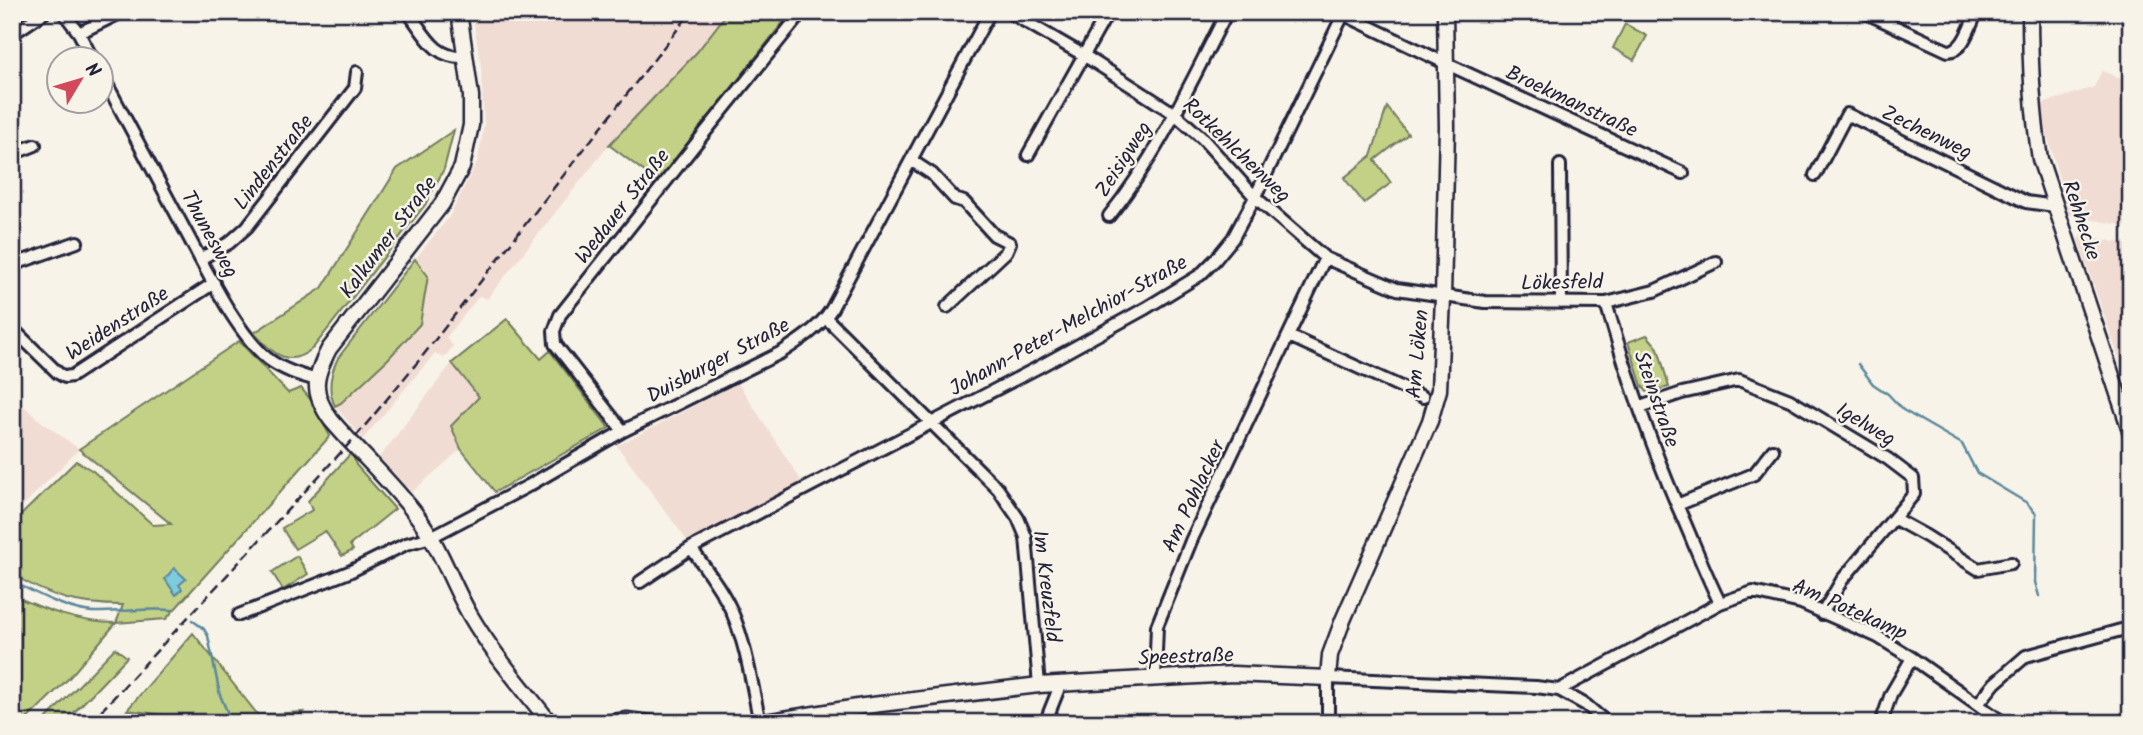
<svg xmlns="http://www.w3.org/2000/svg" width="2143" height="735" font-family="Kalam,sans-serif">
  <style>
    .built { fill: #f1dcd3 }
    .green { fill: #c2d185; stroke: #727a60; stroke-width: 2 }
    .water { fill: #7fcbde; stroke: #5a879d; stroke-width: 2 }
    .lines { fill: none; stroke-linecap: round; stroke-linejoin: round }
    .stream { stroke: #5a879d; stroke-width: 2.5 }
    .street-casing { stroke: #22223b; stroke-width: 16 }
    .secondary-casing { stroke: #22223b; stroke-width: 19 }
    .street { stroke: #f7f3e8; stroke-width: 10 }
    .secondary { stroke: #f7f3e8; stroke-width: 14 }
    .rail { stroke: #22223b; stroke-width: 2.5; stroke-dasharray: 10 5; stroke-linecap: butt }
    .labels { text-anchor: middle; stroke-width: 5; stroke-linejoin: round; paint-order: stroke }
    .street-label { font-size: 21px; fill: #22223b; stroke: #f7f3e8 }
  </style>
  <rect width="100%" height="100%" fill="#f7f3e8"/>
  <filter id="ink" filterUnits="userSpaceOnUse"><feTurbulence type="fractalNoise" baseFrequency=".0143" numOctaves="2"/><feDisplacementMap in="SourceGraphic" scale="14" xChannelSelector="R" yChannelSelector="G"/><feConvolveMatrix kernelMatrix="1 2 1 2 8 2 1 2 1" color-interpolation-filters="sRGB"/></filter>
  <g filter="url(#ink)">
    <path class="built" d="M472 12H728L697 52 609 145 487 299 479 296 446 338 453 346 444 358 435 353 363 439 335 406 354 390 428 276 415 259 449 217 478 160 484 125 481 67Z
      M2102 71 2131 83V227L2069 215 2047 134 2042 104 2094 87Z
      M2082 235 2131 245V393L2078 240Z
      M452 363 480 397 452 426 461 449 412 492 379 458Z
      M738 383 802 482 689 543 617 446Z
      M12 395 38 419 79 449 12 517Z"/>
    <path class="green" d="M728 12H791L658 182 609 145 697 52Z
      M1625 24 1647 36 1634 60 1613 48Z
      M1387 107 1408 134 1375 160 1391 183 1364 203 1344 178 1371 156Z
      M454 130 444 169 425 205 313 348C287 370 273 352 254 333L322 288 397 169Z
      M415 259 428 276 420 324 388 359 341 403 335 406C327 390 330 374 338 358Z
      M507 319 541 359 550 351 609 428 495 492 461 449 451 426 479 397 452 363Z
      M1647 335 1658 348 1669 387 1647 392 1642 386 1628 342Z
      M239 341 288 393 301 388 311 400 330 436 166 619 116 623 69 678 23 723H12V595C45 610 79 623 116 623L123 605C77 605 52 598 12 574V524L76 461 93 471 153 525 171 524 79 449Z
      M351 453 354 457 356 465 395 509 350 545 353 550 342 556 325 531 295 549 282 528 312 510 308 501Z
      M297 556 308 574 283 590 272 572Z
      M193 633 258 715 303 712 291 723H176L164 715 127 710Z
      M115 648 127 657 64 723H42Z"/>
    <path class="water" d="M174 568 186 579 179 585 182 589 176 595 165 579Z"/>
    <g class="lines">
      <path class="stream" d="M1858 364 1873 384 1888 394 1903 410 1962 444 1977 473 2027 503 2036 514 2035 582 2039 596
        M12 581C33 592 71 612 95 612 121 612 146 608 172 610
        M192 620 204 629 208 636 220 695 232 723"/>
      <g class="street-casing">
        <path id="street" d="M63 12 79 33 93 60
          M408 12C425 34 434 59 465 57
          M1009 12 1085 56 1175 114 1202 138 1255 197 1325 258 1397 289 1485 302 1606 303 1654 291 1716 262
          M1339 12 1445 63 1683 173
          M1864 12 1948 51C1964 51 1970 25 1977 12
          M79 33 122 12
          M12 34 45 12
          M102 75C130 128 159 181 187 234 208 273 235 331 268 359 283 370 299 375 317 380
          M12 154 35 145
          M1028 155 1108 12
          M912 161 932 174 955 199 964 202 994 235 1010 243 1006 252 947 307
          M1560 165 1561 303
          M1815 175 1847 114 2026 202 2055 206
          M1109 216C1158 155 1191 82 1227 12
          M200 259 229 243 247 227 355 88 357 72
          M12 265 77 242
          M1606 303C1626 372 1649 439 1677 505 1692 538 1704 571 1720 603
          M826 318 998 489 1018 518 1026 537 1039 685
          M12 328 58 373 65 377 72 376 214 283
          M1289 336 1423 397
          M1640 407 1682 393 1739 380 1790 400 1888 459 1913 478 1914 494 1842 580 1822 614
          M623 431 555 344 554 331 560 315 702 136 802 12
          M1677 505 1754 474 1773 450
          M1895 519 1926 536 1978 569 2011 563
          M691 548C705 568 722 589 732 612 747 647 752 686 760 723
          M640 582 691 548 1037 368 1146 308 1200 275 1215 260 1233 238 1255 197 1343 15
          M239 615 349 572 406 544 431 537 528 486 623 431 782 352C800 340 819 328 831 310L990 12
          M1155 678 1157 626 1191 541 1325 258
          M1559 690 1720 603 1753 592 1801 603 1878 637 1912 658 2004 723
          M1978 704 1995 683 2026 656 2121 630 2131 631
          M1045 723 1061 683
          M1328 723V678L1536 687 1559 690 1586 705 1607 723
          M1881 723 1891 694 1912 658
          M2125 723 2131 721"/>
      </g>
      <g class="secondary-casing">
        <path id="secondary" d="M459 12 471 96V125L462 167 442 204 329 349C314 378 311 392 331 420 360 454 394 484 420 520 441 549 452 584 470 615 492 653 523 688 550 723
          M2030 12C2030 62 2032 109 2040 159L2131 433
          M607 723 627 720 650 723
          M759 723 864 706 1039 685 1233 674 1328 678 1330 655 1343 620 1430 421 1439 390 1443 297 1447 127 1445 12"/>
      </g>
      <use href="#street" class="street"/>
      <use href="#secondary" class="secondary"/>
      <path class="rail" d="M90 723 358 434 421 358 691 12"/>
    </g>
  </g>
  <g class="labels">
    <g class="street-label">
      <text transform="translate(1572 101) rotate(25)" y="7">Broekmanstraße</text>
      <text transform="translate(1927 132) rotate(26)" y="7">Zechenweg</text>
      <text transform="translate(1237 150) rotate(44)" y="7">Rotkehlchenweg</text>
      <text transform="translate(1123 159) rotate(-57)" y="7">Zeisigweg</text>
      <text transform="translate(273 162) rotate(-52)" y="7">Lindenstraße</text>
      <text transform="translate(622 206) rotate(-52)" y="7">Wedauer Straße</text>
      <text transform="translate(2082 220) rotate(72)" y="7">Rehhecke</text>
      <text transform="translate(210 234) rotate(61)" y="7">Thunesweg</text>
      <text transform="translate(388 237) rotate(-53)" y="7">Kalkumer Straße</text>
      <text transform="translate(1562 282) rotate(-1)" y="7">Lökesfeld</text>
      <text transform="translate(117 323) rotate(-33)" y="7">Weidenstraße</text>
      <text transform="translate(1068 325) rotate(-29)" y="7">Johann-Peter-Melchior-Straße</text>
      <text transform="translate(1417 354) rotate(-85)" y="7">Am Löken</text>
      <text transform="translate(718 360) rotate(-28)" y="7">Duisburger Straße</text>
      <text transform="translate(1657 399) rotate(71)" y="7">Steinstraße</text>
      <text transform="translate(1866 424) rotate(31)" y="7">Igelweg</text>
      <text transform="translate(1193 496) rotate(-65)" y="7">Am Pohlacker</text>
      <text transform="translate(1047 586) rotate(83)" y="7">Im Kreuzfeld</text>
      <text transform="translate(1850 609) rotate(24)" y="7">Am Potekamp</text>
      <text transform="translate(1186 656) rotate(-2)" y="7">Speestraße</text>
    </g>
  </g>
  <rect width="2143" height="735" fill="none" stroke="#f7f3e8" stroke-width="42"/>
  <rect x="21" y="21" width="2101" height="693" fill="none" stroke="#22223b" stroke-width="2.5" filter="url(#ink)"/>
  <g transform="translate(80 80) rotate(52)"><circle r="33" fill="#f7f3e8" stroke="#a29fa3" stroke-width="2"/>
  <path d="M0-5L12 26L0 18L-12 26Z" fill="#d1495b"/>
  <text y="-10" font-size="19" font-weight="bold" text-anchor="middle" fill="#22223b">N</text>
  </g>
</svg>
